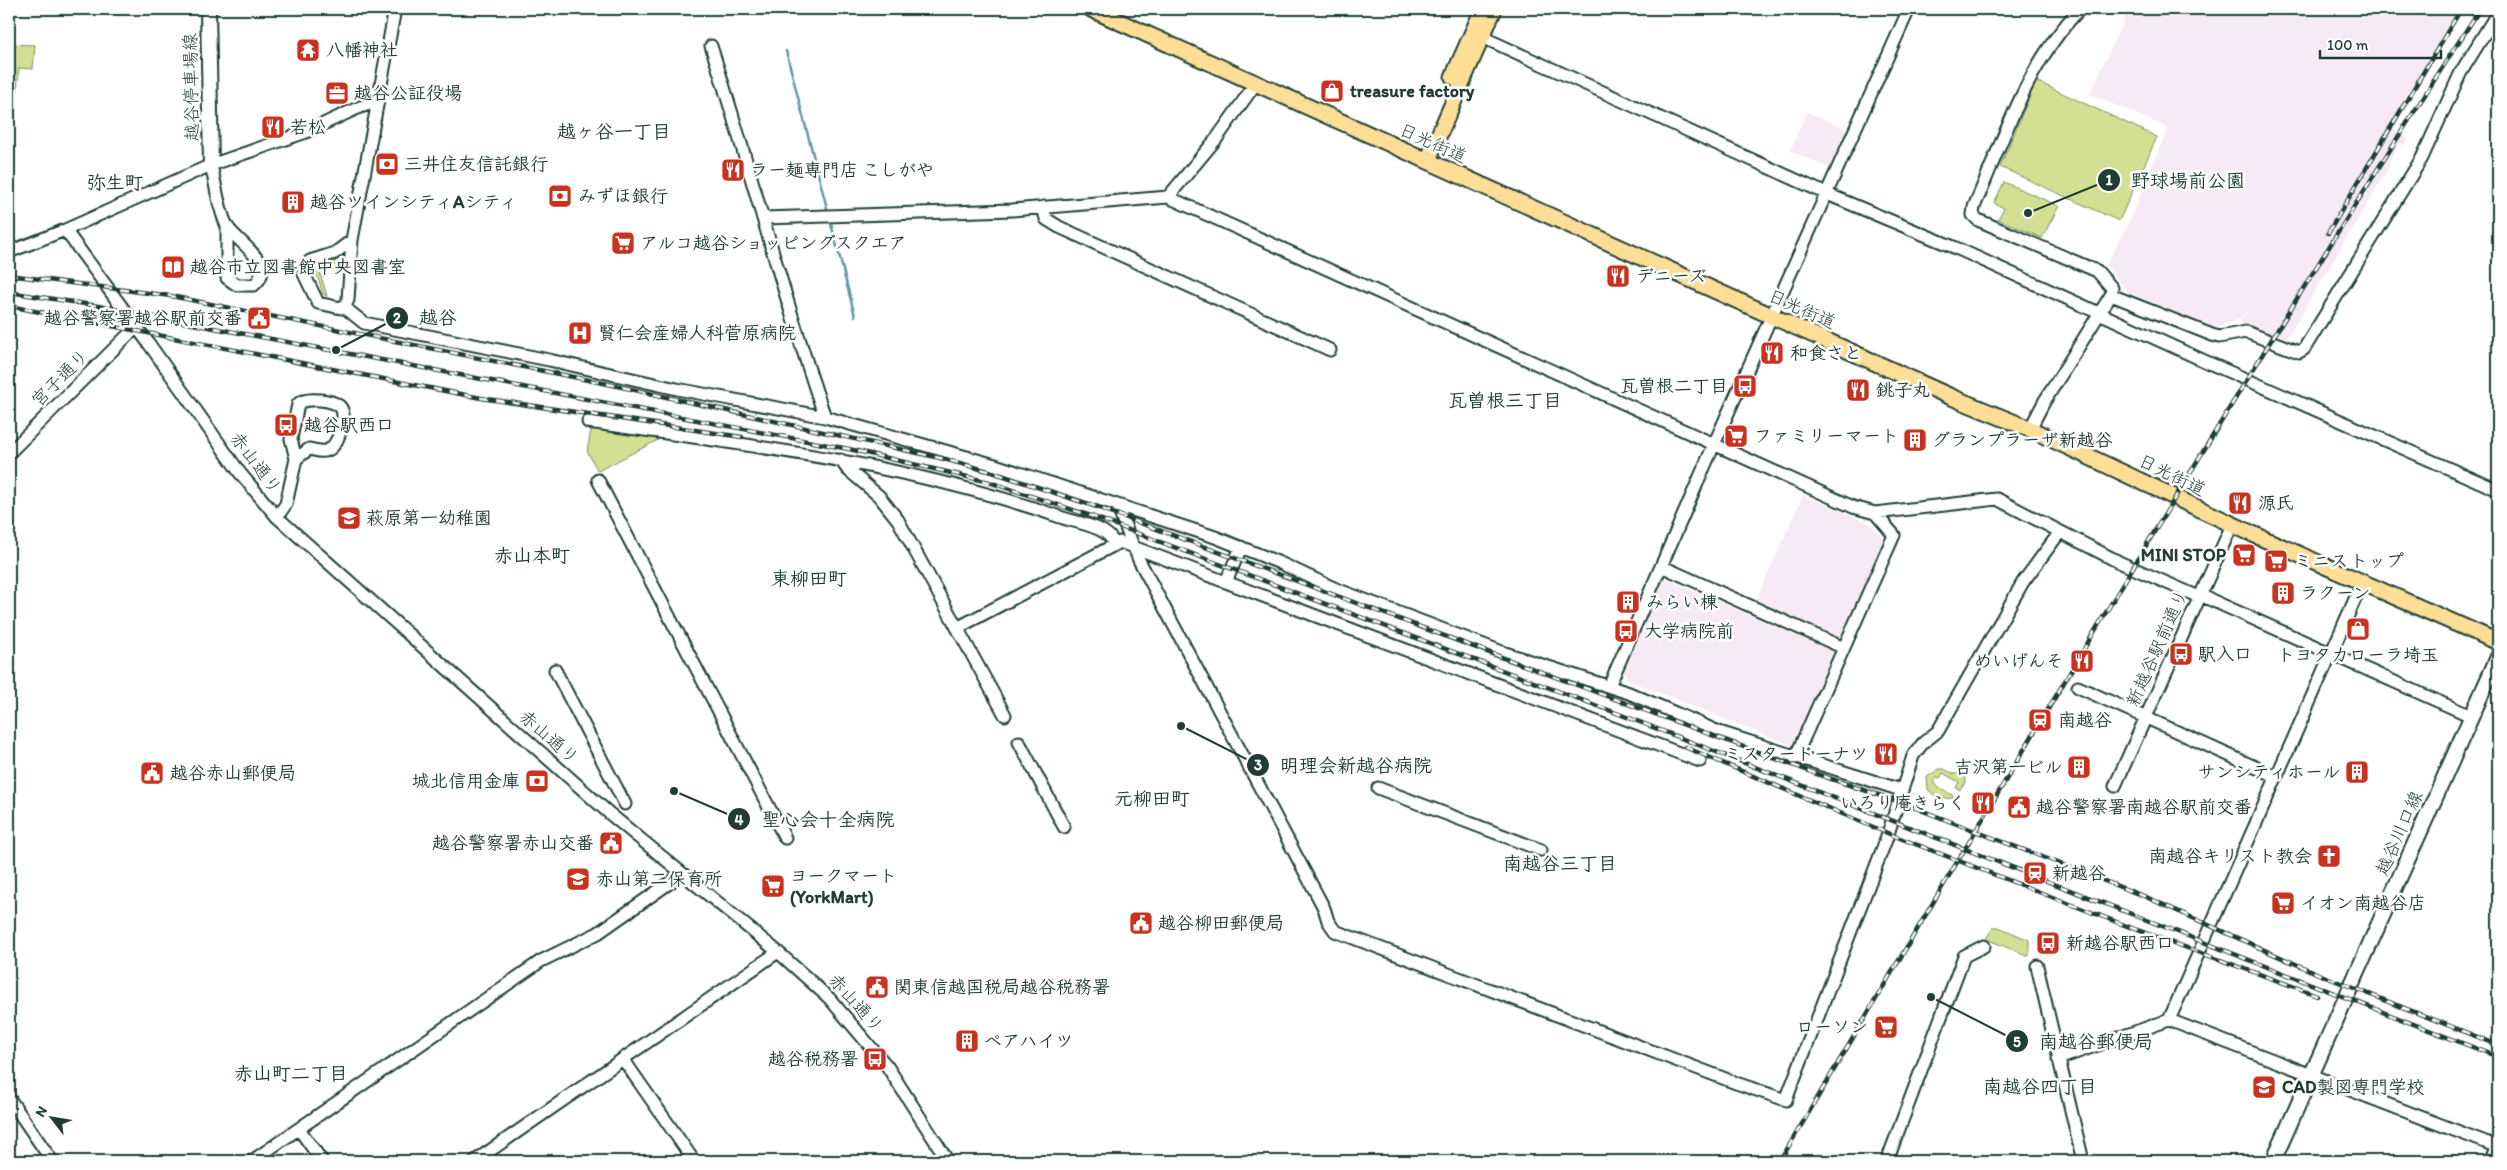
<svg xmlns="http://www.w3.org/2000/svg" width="2507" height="1170" font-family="Itim,'Klee One',sans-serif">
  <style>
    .built { fill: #f6eaf5 }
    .green { fill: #d3df92; stroke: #798e63 }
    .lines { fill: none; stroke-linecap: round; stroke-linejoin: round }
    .stream { stroke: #5f98a2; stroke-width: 2.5 }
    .tertiary-casing { stroke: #1f3d34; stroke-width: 15 }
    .secondary-casing { stroke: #1f3d34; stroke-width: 18 }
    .primary-casing { stroke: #1f3d34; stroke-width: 19 }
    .tertiary { stroke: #fff; stroke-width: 11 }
    .secondary { stroke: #fff; stroke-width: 14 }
    .primary { stroke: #fcde96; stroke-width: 15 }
    .rail-casing { stroke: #1f3d34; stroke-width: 4.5 }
    .rail { stroke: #fff; stroke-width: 2.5; stroke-dasharray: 8; stroke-linecap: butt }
    .labels { text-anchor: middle; stroke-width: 5; stroke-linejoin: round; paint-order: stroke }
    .poi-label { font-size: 18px; font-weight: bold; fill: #1f3d34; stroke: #fff; text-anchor: start }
    .street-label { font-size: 18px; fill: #1f3d34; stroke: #fff }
    .neighbourhood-label { font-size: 19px; font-weight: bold; fill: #1f3d34; stroke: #fff }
    .leader { fill: none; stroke: #1f3d34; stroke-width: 2 }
    .callout-dot { fill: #1f3d34; stroke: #fff; stroke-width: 2 }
    .mark-label { font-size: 15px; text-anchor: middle; font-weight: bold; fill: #fff }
    .callout-label { font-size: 19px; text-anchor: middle; font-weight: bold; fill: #1f3d34; stroke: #fff; stroke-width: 5; stroke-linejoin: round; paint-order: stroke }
  </style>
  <rect width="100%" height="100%" fill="#fff"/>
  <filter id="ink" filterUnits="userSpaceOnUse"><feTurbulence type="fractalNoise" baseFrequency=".02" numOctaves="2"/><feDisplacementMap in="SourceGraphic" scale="10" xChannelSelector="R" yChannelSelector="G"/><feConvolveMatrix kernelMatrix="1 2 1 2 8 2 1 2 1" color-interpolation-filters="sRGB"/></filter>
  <g filter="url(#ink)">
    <path class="built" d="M2129 9H2458L2388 126 2408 138 2404 145 2399 144 2389 162 2391 164 2284 343 2242 324 2240 319 2213 329 2127 291 2106 265 2127 227 2168 128 2090 94Z
      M1807 112 1846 129 1829 168 1790 151Z
      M1803 495 1870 523 1880 534 1883 542 1840 638 1756 601Z
      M1664 578 1836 653 1796 743 1790 745 1628 680 1624 670Z"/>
    <path class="green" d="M9 44 35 45 33 69 19 68 17 91 9 90Z
      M2036 81 2157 137 2119 221 2000 167Z
      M2004 182 2059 206 2042 238 1998 219 2004 208 1994 203Z
      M337 261 345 266 344 272 339 266 328 267 320 272 327 296 323 294 316 271 320 266Z
      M595 427 657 437 658 440 598 471 587 451 591 430Z
      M1939 769H1944L1954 774H1966V782L1960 790 1956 788 1959 782 1943 773 1940 778 1937 777 1933 783 1955 797C1945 801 1934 798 1928 789L1927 777Z
      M1993 927H1999L2029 940V956L1986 939Z"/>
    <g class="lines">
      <path class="stream" d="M786 51 828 212
        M830 220 855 316"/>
      <g class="tertiary-casing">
        <path id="tertiary" d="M1482 37 1827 194 1956 248 2209 363 2498 490
          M711 46C751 169 782 295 825 417
          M211 165C216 185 218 208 227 226 235 241 279 264 254 285H237L227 278V227
          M1168 197 1853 507 1875 513 1997 499 2119 562 2199 597
          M1043 207 1046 219 1059 227 1330 350
          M765 218 1012 210 1168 197 1217 138 1256 83
          M65 230 147 341 240 473 277 517 610 814 778 952 829 998 887 1066 948 1161
          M352 240 335 253 310 261 306 265 304 274 318 303 341 308 346 304 348 300 352 240 395 9
          M9 252 65 230 211 165 306 132 360 107 377 102
          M2111 295 2212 335 2219 337 2246 332 2299 352 2304 349 2422 158 2461 72 2498 12
          M344 307 364 323 549 360 677 389 825 417 995 465 1215 537 1280 563 1336 589 1502 652 1629 693 1719 732 1901 790
          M588 422C748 445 909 464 1063 518 1078 523 1109 527 1114 544
          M2030 429 2044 402 2111 295 2112 288 2097 271 1978 220 1973 215 1974 207C2004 139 2027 63 2080 9
          M9 453 136 327
          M841 460 847 469 879 496 898 520 1005 715
          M598 480 785 838
          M1117 506 1139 560 1324 908 1328 921 1335 931 1736 1083 1786 1100 1886 840 1913 756 1923 743 1938 731 2023 582 2060 532
          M277 517 286 504 296 459 309 449C316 450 323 453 328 450 338 446 347 417 341 408 335 399 305 397 298 404L291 439 296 459
          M1661 566 1844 648
          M1226 582 1241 547
          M2200 595 2471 716
          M957 628 1120 542 1700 761
          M555 670 625 804
          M1609 686 1716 440 1909 9
          M2078 687 2277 777
          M1019 742 1064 827
          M1795 758 1894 535 1875 513
          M2115 786 2232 525
          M1378 788 1541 850
          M2037 966 2083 1161
          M2169 1020 2363 581
          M623 1059 694 1161
          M2058 1059 2169 1020 2498 1147
          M9 1098 52 1161
          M299 1129 322 1161
          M252 1161 541 961 598 933 682 874
          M475 1161 778 952
          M1887 1161 1964 956 1984 946
          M2491 1161 2498 1141"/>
      </g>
      <g class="secondary-casing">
        <path id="secondary" d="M208 9 211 165
          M2273 1161 2498 657"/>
      </g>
      <g class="primary-casing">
        <path id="primary" d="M1091 9 1949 396 2030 429 2255 535 2498 642
          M1453 77 1483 9
          M1428 160 1494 9"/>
      </g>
      <use href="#tertiary" class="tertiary"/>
      <use href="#secondary" class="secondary"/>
      <use href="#primary" class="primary"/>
      <g class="rail-casing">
        <path id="rail" d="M2328 233 2461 9
          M9 275 171 296 608 384 940 458 992 472 1097 507 1814 773 1905 804 2146 897 2316 973 2498 1045
          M9 292 98 306 849 449 989 482 1094 517 1619 714 2498 1057
          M9 306 481 398 742 437
          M1685 747 1892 835 2132 928 2317 995
          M1780 1161C2009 775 2236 386 2480 9"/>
      </g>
      <use href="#rail" class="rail"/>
    </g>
  </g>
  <defs>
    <g id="temple-square" transform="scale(1.25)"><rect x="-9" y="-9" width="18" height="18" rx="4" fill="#c8321e" stroke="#fff"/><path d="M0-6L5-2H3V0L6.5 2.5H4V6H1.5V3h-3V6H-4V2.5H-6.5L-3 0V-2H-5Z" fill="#fff"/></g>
    <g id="shop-square" transform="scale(1.25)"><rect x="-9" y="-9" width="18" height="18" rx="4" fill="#c8321e" stroke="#fff"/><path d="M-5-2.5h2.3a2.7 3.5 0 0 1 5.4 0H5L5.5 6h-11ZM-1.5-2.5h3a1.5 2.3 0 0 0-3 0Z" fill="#fff"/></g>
    <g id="office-square" transform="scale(1.25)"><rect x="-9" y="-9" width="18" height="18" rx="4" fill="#c8321e" stroke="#fff"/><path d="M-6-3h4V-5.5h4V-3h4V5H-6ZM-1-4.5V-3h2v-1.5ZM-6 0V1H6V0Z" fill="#fff"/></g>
    <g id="restaurant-square" transform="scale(1.25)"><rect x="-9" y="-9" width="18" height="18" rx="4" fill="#c8321e" stroke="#fff"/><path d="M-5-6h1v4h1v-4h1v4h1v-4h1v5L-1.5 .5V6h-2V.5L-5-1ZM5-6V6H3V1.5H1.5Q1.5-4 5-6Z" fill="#fff"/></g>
    <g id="bank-square" transform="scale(1.25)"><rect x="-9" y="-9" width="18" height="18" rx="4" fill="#c8321e" stroke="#fff"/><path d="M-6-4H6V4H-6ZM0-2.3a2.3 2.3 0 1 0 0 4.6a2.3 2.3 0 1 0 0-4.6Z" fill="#fff"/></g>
    <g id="building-square" transform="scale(1.25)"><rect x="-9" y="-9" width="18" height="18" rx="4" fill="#c8321e" stroke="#fff"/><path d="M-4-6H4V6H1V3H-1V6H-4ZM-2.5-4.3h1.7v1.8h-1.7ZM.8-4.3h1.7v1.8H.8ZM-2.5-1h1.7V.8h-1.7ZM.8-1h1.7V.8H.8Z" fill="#fff"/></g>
    <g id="supermarket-square" transform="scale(1.25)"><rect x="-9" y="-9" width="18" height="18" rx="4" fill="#c8321e" stroke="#fff"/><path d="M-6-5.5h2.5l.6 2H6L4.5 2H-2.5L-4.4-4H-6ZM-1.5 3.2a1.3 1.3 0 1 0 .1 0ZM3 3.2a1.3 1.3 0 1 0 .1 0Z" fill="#fff"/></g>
    <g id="library-square" transform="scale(1.25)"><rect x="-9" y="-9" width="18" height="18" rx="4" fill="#c8321e" stroke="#fff"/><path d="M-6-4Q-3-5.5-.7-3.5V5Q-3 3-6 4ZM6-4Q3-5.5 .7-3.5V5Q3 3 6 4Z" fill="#fff"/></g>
    <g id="civic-square" transform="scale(1.25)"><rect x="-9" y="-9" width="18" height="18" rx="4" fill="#c8321e" stroke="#fff"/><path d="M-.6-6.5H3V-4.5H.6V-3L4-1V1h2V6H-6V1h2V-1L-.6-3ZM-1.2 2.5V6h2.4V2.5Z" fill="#fff"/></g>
    <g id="hospital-square" transform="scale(1.25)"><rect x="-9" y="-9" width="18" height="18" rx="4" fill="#c8321e" stroke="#fff"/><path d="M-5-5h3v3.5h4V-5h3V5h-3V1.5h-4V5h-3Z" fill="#fff"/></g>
    <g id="bus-square" transform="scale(1.25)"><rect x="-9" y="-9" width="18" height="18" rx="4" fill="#c8321e" stroke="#fff"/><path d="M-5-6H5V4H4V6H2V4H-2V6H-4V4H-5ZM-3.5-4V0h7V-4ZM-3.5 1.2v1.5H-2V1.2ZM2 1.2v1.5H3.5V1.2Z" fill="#fff"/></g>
    <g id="school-square" transform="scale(1.25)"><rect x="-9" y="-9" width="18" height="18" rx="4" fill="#c8321e" stroke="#fff"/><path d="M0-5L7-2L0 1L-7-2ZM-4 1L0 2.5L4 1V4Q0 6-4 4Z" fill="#fff"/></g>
    <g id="station-square" transform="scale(1.25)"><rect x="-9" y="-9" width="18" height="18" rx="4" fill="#c8321e" stroke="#fff"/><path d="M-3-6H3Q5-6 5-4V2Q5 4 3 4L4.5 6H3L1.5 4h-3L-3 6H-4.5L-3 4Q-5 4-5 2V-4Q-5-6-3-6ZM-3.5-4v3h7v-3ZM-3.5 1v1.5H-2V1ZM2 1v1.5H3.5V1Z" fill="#fff"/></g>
    <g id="church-square" transform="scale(1.25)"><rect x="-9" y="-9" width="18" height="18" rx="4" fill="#c8321e" stroke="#fff"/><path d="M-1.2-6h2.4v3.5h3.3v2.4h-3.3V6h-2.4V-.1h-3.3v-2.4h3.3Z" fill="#fff"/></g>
  </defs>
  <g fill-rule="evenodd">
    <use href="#temple-square" x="308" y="50"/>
    <use href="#shop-square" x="1332" y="91"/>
    <use href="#office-square" x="337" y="93"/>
    <use href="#restaurant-square" x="273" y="127"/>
    <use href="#bank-square" x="387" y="164"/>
    <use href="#restaurant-square" x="733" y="170"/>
    <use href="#bank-square" x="560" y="196"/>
    <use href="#building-square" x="293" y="202"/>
    <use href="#supermarket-square" x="623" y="243"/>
    <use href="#library-square" x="173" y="267"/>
    <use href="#restaurant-square" x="1618" y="276"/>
    <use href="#civic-square" x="259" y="318"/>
    <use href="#hospital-square" x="580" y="333"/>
    <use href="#restaurant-square" x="1772" y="353"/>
    <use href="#bus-square" x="1745" y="386"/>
    <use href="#restaurant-square" x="1858" y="390"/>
    <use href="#bus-square" x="286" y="425"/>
    <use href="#supermarket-square" x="1736" y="436"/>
    <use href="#building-square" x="1915" y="440"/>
    <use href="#restaurant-square" x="2240" y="503"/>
    <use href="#school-square" x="349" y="518"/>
    <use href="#supermarket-square" x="2244" y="555"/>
    <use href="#supermarket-square" x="2276" y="561"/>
    <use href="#building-square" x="2283" y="593"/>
    <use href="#building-square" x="1628" y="602"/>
    <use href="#shop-square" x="2358" y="629"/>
    <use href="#bus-square" x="1626" y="631"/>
    <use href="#bus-square" x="2181" y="654"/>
    <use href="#restaurant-square" x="2082" y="661"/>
    <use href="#station-square" x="2040" y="720"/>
    <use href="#restaurant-square" x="1886" y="754"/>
    <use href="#building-square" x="2079" y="767"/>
    <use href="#building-square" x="2357" y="772"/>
    <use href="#civic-square" x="152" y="773"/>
    <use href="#bank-square" x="537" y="781"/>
    <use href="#restaurant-square" x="1983" y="803"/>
    <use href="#civic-square" x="2019" y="807"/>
    <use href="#civic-square" x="611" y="843"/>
    <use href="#church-square" x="2329" y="856"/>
    <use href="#station-square" x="2035" y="873"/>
    <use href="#school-square" x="578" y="879"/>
    <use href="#supermarket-square" x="773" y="886"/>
    <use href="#supermarket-square" x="2283" y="903"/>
    <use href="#civic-square" x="1141" y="923"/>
    <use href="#bus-square" x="2048" y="943"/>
    <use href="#civic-square" x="877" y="987"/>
    <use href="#supermarket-square" x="1886" y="1027"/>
    <use href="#building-square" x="967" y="1041"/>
    <use href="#bus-square" x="875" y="1059"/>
    <use href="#school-square" x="2264" y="1087"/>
  </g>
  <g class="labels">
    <g class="poi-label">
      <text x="326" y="56">八幡神社</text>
      <text x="1350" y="97">treasure factory</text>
      <text x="354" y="99">越谷公証役場</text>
      <text x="290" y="133">若松</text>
      <text x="404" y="170">三井住友信託銀行</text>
      <text x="750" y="176">ラー麺専門店 こしがや</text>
      <text x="578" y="202">みずほ銀行</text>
      <text x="310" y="208">越谷ツインシティAシティ</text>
      <text x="640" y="249">アルコ越谷ショッピングスクエア</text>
      <text x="190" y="273">越谷市立図書館中央図書室</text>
      <text x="1636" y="282">デニーズ</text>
      <text x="242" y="324" text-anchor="end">越谷警察署越谷駅前交番</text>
      <text x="598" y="339">賢仁会産婦人科菅原病院</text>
      <text x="1790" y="359">和食さと</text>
      <text x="1728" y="392" text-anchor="end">瓦曽根二丁目</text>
      <text x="1876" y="396">銚子丸</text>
      <text x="304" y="431">越谷駅西口</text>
      <text x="1754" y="442">ファミリーマート</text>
      <text x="1932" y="446">グランプラーザ新越谷</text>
      <text x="2258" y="509">源氏</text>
      <text x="366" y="524">萩原第一幼稚園</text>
      <text x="2226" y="561" text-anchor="end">MINI STOP</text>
      <text x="2294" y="567">ミニストップ</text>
      <text x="2300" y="599">ラクーン</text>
      <text x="1646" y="608">みらい棟</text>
      <text x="1644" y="637">大学病院前</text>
      <text x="2198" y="660">駅入口</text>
      <text x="2358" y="661" text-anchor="middle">トヨタカローラ埼玉</text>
      <text x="2064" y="667" text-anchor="end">めいげんそ</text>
      <text x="2058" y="726">南越谷</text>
      <text x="1868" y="760" text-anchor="end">ミスタードーナツ</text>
      <text x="2062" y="773" text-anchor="end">吉沢第一ビル</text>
      <text x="2340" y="778" text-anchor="end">サンシティホール</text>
      <text x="170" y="779">越谷赤山郵便局</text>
      <text x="520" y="787" text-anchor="end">城北信用金庫</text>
      <text x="1966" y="809" text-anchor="end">いろり庵きらく</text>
      <text x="2036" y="813">越谷警察署南越谷駅前交番</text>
      <text x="594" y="849" text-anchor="end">越谷警察署赤山交番</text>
      <text x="2312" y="862" text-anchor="end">南越谷キリスト教会</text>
      <text x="2052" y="879">新越谷</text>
      <text x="790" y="882">ヨークマート<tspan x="790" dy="21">(YorkMart)</tspan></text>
      <text x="596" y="885">赤山第二保育所</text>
      <text x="2300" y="909">イオン南越谷店</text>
      <text x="1158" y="929">越谷柳田郵便局</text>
      <text x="2066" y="949">新越谷駅西口</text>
      <text x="894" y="993">関東信越国税局越谷税務署</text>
      <text x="1868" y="1033" text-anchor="end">ローソン</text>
      <text x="984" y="1047">ペアハイツ</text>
      <text x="858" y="1065" text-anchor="end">越谷税務署</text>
      <text x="2282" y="1093">CAD製図専門学校</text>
    </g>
    <g class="street-label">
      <text transform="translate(191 87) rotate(-91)" y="6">越谷停車場線</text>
      <text transform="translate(1433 143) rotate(24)" y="6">日光街道</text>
      <text transform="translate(1802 309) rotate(24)" y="6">日光街道</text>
      <text transform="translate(60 378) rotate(-45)" y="6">宮子通り</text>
      <text transform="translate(256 463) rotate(53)" y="6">赤山通り</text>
      <text transform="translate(2172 475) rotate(26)" y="6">日光街道</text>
      <text transform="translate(2157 648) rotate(-66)" y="6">新越谷駅前通り</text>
      <text transform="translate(549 737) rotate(41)" y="6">赤山通り</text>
      <text transform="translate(2399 833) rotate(-66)" y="6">越谷川口線</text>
      <text transform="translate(856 1003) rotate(48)" y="6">赤山通り</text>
    </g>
    <g class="neighbourhood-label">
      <text x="614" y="138">越ヶ谷一丁目</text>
      <text x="115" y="189">弥生町</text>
      <text x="1505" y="407">瓦曽根三丁目</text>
      <text x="532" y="562">赤山本町</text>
      <text x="809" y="585">東柳田町</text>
      <text x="1152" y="805">元柳田町</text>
      <text x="1560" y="870">南越谷三丁目</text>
      <text x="291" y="1080">赤山町二丁目</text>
      <text x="2040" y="1093">南越谷四丁目</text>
    </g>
  </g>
  <path class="leader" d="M2028 213L2109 180M336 350L397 318M1181 726L1258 765M674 791L739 819M1931 997L2017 1041"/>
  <g class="callout-dot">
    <circle cx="2028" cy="213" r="5"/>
    <circle cx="336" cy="350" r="5"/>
    <circle cx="1181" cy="726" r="5"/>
    <circle cx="674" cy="791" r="5"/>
    <circle cx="1931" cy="997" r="5"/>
    <circle cx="2109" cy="180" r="12"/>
    <circle cx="397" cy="318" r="12"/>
    <circle cx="1258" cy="765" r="12"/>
    <circle cx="739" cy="819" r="12"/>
    <circle cx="2017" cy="1041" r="12"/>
  </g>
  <g class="mark-label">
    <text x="2109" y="185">1</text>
    <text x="397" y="323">2</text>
    <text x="1258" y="770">3</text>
    <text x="739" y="825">4</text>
    <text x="2017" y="1047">5</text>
  </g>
  <g class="callout-label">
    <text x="2188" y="187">野球場前公園</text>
    <text x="438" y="324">越谷</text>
    <text x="1356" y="772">明理会新越谷病院</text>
    <text x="828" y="826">聖心会十全病院</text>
    <text x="2096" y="1048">南越谷郵便局</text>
  </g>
  <rect width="2507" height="1170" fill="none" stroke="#fff" stroke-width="30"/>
  <rect x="15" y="15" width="2477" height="1140" fill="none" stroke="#1f3d34" stroke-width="2" filter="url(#ink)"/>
  <g transform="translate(52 1118) rotate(301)" stroke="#ffffff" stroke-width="4" paint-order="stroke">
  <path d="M0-4L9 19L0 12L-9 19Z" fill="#1f3d34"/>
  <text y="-8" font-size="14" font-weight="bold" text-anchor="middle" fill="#1f3d34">N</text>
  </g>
  <path d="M2320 50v8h121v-8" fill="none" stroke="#1f3d34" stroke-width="2.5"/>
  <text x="2327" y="50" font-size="15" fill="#1f3d34" stroke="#ffffff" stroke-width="4" paint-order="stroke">100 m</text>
</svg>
